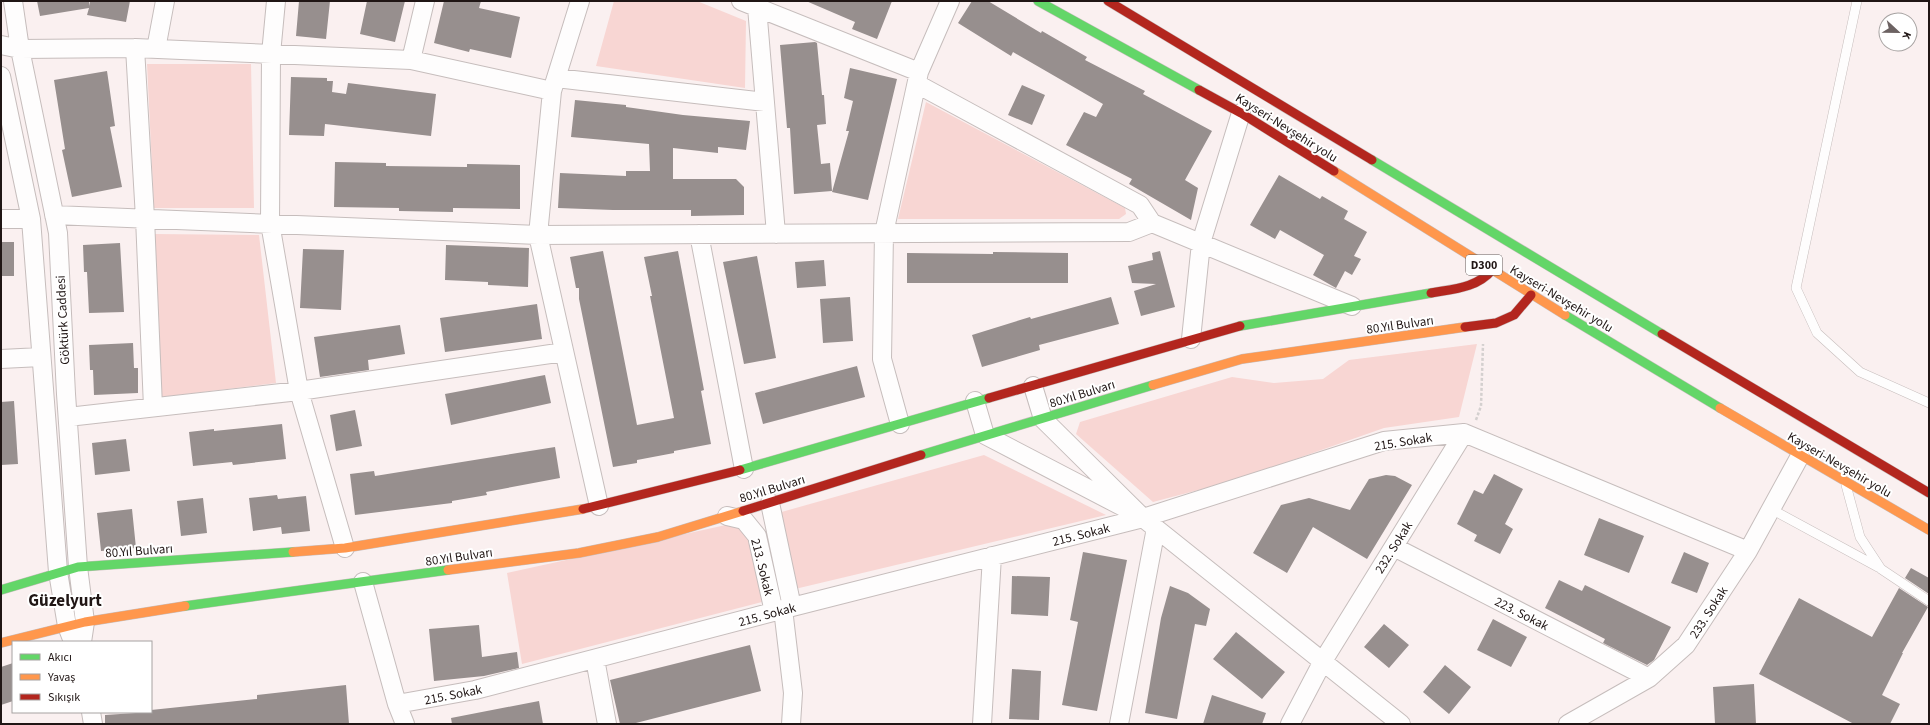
<svg xmlns="http://www.w3.org/2000/svg" width="1930" height="725" font-family="'Source Sans 3',sans-serif">
  <style>
    .green { fill: #f8d6d3 }
    .building { fill: #978f8e }
    .lines { fill: none; stroke-linecap: round; stroke-linejoin: round }
    .lane-casing { stroke: #c6bdbc; stroke-width: 10 }
    .street-casing { stroke: #c6bdbc; stroke-width: 20 }
    .fast-casing { stroke: #c6bdbc; stroke-width: 10 }
    .slow-casing { stroke: #c6bdbc; stroke-width: 10 }
    .jam-casing { stroke: #c6bdbc; stroke-width: 10 }
    .path { stroke: #d4d0cf; stroke-width: 2.5; stroke-dasharray: 3 2; stroke-linecap: butt }
    .lane { stroke: #fefdfd; stroke-width: 9 }
    .street { stroke: #fefdfd; stroke-width: 18 }
    .fast { stroke: #63d668; stroke-width: 9 }
    .slow { stroke: #ff974d; stroke-width: 9 }
    .jam { stroke: #b3261e; stroke-width: 9 }
    .labels { text-anchor: middle; stroke-width: 4; stroke-linejoin: round; paint-order: stroke }
    .shield { fill: #fff; stroke: #635c5b; stroke-width: 1 }
    .shield-label { font-size: 12px; font-weight: bold; fill: #201615 }
    .street-label { font-size: 13px; fill: #201615; stroke: #fff }
    .district-label { font-size: 17px; font-weight: bold; fill: #201615; stroke: #fff }
  </style>
  <rect width="100%" height="100%" fill="#faf0f0"/>
  <path class="green" d="M614 1H697L746 21 745 88 596 66Z
    M147 64H251L254 208H154Z
    M926 102 1125 208 1126 214 1119 219H898Z
    M154 234 259 235 276 383 162 397Z
    M1477 344 1459 417 1384 428 1236 480 1153 502 1076 434 1080 422 1232 377 1274 383 1323 379 1349 360Z
    M984 455 1106 515 795 589 778 513Z
    M735 523 747 534 762 602 522 664 507 573Z"/>
  <path class="building" d="M37 1H89V6L90 1H130L126 22 87 15 89 8 40 16Z
    M299 1H330L326 39 296 36Z
    M367 1H405L395 42 360 34Z
    M444 1H481L479 8 520 17 511 58 470 49 469 52 434 43Z
    M806 1H892L877 39 852 29 855 22Z
    M972 1H988L1041 33 1042 31 1087 57 1085 60 1145 91 1143 94 1212 131 1185 180 1198 188 1191 220 1129 184 1132 179 1066 145 1084 112 1096 117 1103 104 1013 52 1011 56 958 23Z
    M815 42 817 43 822 95H824L826 124 817 125 821 164 830 163 832 191 794 194 790 128H787L780 45Z
    M850 68 897 79 868 200 832 192 849 131H846L853 101 844 98Z
    M107 71 115 126 110 127 122 187 72 197 62 150 65 149 54 80Z
    M291 77 327 78V81H333L332 92 346 94 348 83 436 94 431 136 325 124 324 136 289 135Z
    M1022 85 1045 95 1032 125 1008 115Z
    M575 100 626 105V107L683 115 750 121 746 150 718 147V153L673 148V179H736L744 187V215L691 216V210H613L558 208 560 173 626 176V171H650L649 144 571 137Z
    M335 162 386 163V166L467 167V164L520 165V209L453 208V212L399 211V208L334 207Z
    M1279 175 1320 199 1322 196 1348 211 1344 219 1367 232 1354 256 1361 259 1352 275 1345 271 1336 288 1313 275 1324 255 1280 230 1275 239 1250 225Z
    M1 242H14V276H1Z
    M120 243 124 312 89 313 87 272H84L83 245Z
    M446 245 529 248 528 287 488 285V282L445 280Z
    M303 249 344 250 341 310 300 308Z
    M603 251 637 425 674 418 650 296H652L644 257 678 251 704 390 701 391 711 444 674 451V453L637 460V463L613 467 579 299V288H576L570 257Z
    M1160 251 1175 307 1141 316 1134 291 1156 284 1132 283 1128 266 1153 260 1152 253Z
    M993 252 1068 253V283H907V253L993 254Z
    M757 256 776 358 744 364 723 262Z
    M824 260 826 286 797 288 795 262Z
    M850 297 853 341 823 343 820 299Z
    M1111 297 1119 324 1039 345 1040 350 982 367 972 335 1030 317 1031 319Z
    M537 304 542 339 445 352 440 318Z
    M400 325 405 354 368 360 369 370 320 377 314 337Z
    M133 343 134 368H138V393L94 395 93 370H90L89 345Z
    M857 366 865 397 763 424 755 393Z
    M545 375 551 403 451 425 445 394Z
    M14 401 18 464 1 465V402Z
    M355 410 362 446 336 451 330 415Z
    M282 424 286 459 233 465 232 462 193 466 189 432 214 429V431Z
    M126 439 130 471 95 475 92 443Z
    M555 447 560 478 486 492 487 495 452 501V503L355 515 350 474 374 471 375 476Z
    M1494 474 1523 489 1505 524 1513 529 1500 554 1474 541 1477 535 1457 524 1474 490 1483 494Z
    M1386 475 1395 476 1412 485 1367 559 1313 527 1287 573 1253 553 1281 505 1309 498 1350 510 1369 479Z
    M277 495 278 499 306 496 310 531 282 534 281 527 253 531 249 498Z
    M203 498 207 533 181 536 177 501Z
    M132 509 136 548 101 551 97 513Z
    M1599 518 1644 536 1629 573 1584 555Z
    M1083 552 1127 560 1097 711 1062 705 1078 622 1070 620Z
    M1684 552 1709 563 1697 593 1671 583Z
    M1911 568 1929 578V594L1905 578Z
    M1012 576 1050 577 1048 616 1011 614Z
    M1559 580 1582 591 1585 585 1671 627 1654 660 1647 665 1603 643 1605 639 1545 608Z
    M1170 586 1188 593 1210 609 1206 626 1195 624 1177 719 1145 713 1161 618Z
    M1899 588 1928 607 1902 653H1903L1882 695 1900 704 1890 724H1854L1759 674 1799 598 1872 637Z
    M1493 619 1527 637 1511 667 1477 650Z
    M1384 624 1409 645 1389 668 1364 647Z
    M479 625 482 657 517 652 519 668 484 676 434 681 429 629Z
    M1236 632 1285 672 1262 699 1213 659Z
    M750 645 761 691 632 724H620L610 680Z
    M13 663V701L1 705V667Z
    M1445 665 1471 687 1449 714 1423 692Z
    M1012 669 1041 671 1039 720 1009 719Z
    M1754 684 1756 724H1715L1713 687Z
    M346 685 349 724H105V715L151 712V710L257 699V695Z
    M1212 695 1266 713 1262 724H1203Z
    M539 701 543 724H452L451 718Z"/>
  <g class="lines">
    <g class="lane-casing">
      <path id="lane" d="M1857 1 1796 288 1817 333 1860 372 1929 403
        M1846 485 1860 537 1881 569 1929 601
        M1771 509 1878 567"/>
    </g>
    <g class="street-casing">
      <path id="street" d="M13 1 20 49 58 233 66 394 78 567 85 622 82 642
        M276 1 271 54 270 223 299 391 345 548
        M580 1 552 91 538 235 599 506
        M741 1 919 72
        M757 7 776 234
        M1 45 20 49 135 48 411 60 552 91
        M135 48 145 218 153 407
        M156 49 165 1
        M411 60 425 1
        M1 76 31 219 58 572 67 626 72 639
        M556 78 765 102
        M917 84 1140 205 1152 223
        M54 215 538 235 1129 232 1152 223 1352 306
        M1 219H31
        M699 234 744 469
        M1191 339 1201 243 1241 113
        M1 359 41 357
        M1033 386 1043 419 1143 518 1401 724
        M975 401 985 435 1127 509
        M68 417 299 391 564 352
        M900 424 882 359 884 233 919 72 950 1
        M770 503 792 607
        M727 516 744 520 757 536 774 612
        M1394 547 1649 678
        M363 582 397 704 405 724
        M783 609 793 693 791 724
        M595 659 607 724
        M397 704 475 690 792 607 1143 518 1384 441 1464 433 1748 551
        M91 712 93 724
        M982 724 992 556
        M1119 724 1156 528
        M1290 724 1323 661 1464 433
        M1568 724 1649 678 1686 645 1748 551 1800 456"/>
    </g>
    <g class="fast-casing">
      <path id="fast" d="M1038 1 1199 90
        M1372 160 1662 334
        M1565 315 1720 408
        M1240 326 1431 293
        M921 455 1153 385
        M740 470 989 398
        M1 590 78 567 293 552
        M185 606 448 570"/>
    </g>
    <g class="slow-casing">
      <path id="slow" d="M1334 171 1565 315
        M1153 385 1242 359 1465 327
        M1720 408 1929 530
        M293 552 345 548 583 509
        M448 570 579 553 658 537 743 511
        M1 643 85 622 185 606"/>
    </g>
    <g class="jam-casing">
      <path id="jam" d="M1108 1 1372 160
        M1199 90 1241 113 1334 171
        M1431 293C1453 289 1477 288 1492 270
        M1465 327 1496 323 1514 315 1531 295
        M1662 334 1929 493
        M989 398 1240 326
        M583 509 740 470
        M743 511 921 455"/>
    </g>
    <path class="path" d="M1476 420 1481 406 1483 344"/>
    <use href="#lane" class="lane"/>
    <use href="#street" class="street"/>
    <use href="#fast" class="fast"/>
    <use href="#slow" class="slow"/>
    <use href="#jam" class="jam"/>
  </g>
  <g class="labels">
    <rect class="shield" x="1466" y="255" width="36" height="20" rx="3"/>
    <g class="shield-label">
      <text x="1484" y="269">D300</text>
    </g>
    <g class="street-label">
      <text transform="translate(1287 127) rotate(32)" y="5">Kayseri-Nevşehir yolu</text>
      <text transform="translate(1562 298) rotate(31)" y="5">Kayseri-Nevşehir yolu</text>
      <text transform="translate(62 320) rotate(-93)" y="5">Göktürk Caddesi</text>
      <text transform="translate(1400 324) rotate(-8)" y="5">80.Yıl Bulvarı</text>
      <text transform="translate(1082 393) rotate(-17)" y="5">80.Yıl Bulvarı</text>
      <text transform="translate(1403 441) rotate(-9)" y="5">215. Sokak</text>
      <text transform="translate(1840 464) rotate(30)" y="5">Kayseri-Nevşehir yolu</text>
      <text transform="translate(772 488) rotate(-17)" y="5">80.Yıl Bulvarı</text>
      <text transform="translate(1081 534) rotate(-14)" y="5">215. Sokak</text>
      <text transform="translate(1393 547) rotate(-58)" y="5">232. Sokak</text>
      <text transform="translate(139 550) rotate(-4)" y="5">80.Yıl Bulvarı</text>
      <text transform="translate(459 556) rotate(-8)" y="5">80.Yıl Bulvarı</text>
      <text transform="translate(763 567) rotate(76)" y="5">213. Sokak</text>
      <text transform="translate(1708 612) rotate(-57)" y="5">233. Sokak</text>
      <text transform="translate(1522 613) rotate(27)" y="5">223. Sokak</text>
      <text transform="translate(767 614) rotate(-15)" y="5">215. Sokak</text>
      <text transform="translate(453 694) rotate(-11)" y="5">215. Sokak</text>
    </g>
    <g class="district-label">
      <text x="65" y="606">Güzelyurt</text>
    </g>
  </g>
  <rect width="1930" height="725" fill="none" stroke="#201615" stroke-width="4"/>
  <rect x="12" y="641" width="140" height="72" fill="#ffffff" stroke="#a6a2a1"/>
  <rect x="20" y="654" width="20" height="6" fill="#63d668" stroke="#a6a2a1"/>
  <text x="48" y="661" font-size="12" fill="#201615">Akıcı</text>
  <rect x="20" y="674" width="20" height="6" fill="#ff974d" stroke="#a6a2a1"/>
  <text x="48" y="681" font-size="12" fill="#201615">Yavaş</text>
  <rect x="20" y="694" width="20" height="6" fill="#b3261e" stroke="#a6a2a1"/>
  <text x="48" y="701" font-size="12" fill="#201615">Sıkışık</text>
  <g transform="translate(1898 32) rotate(112)"><circle r="19" fill="#ffffff" stroke="#a6a2a1"/>
  <path d="M0-3L7 15L0 10L-7 15Z" fill="#6c6262"/>
  <text y="-6" font-size="11" font-weight="bold" text-anchor="middle" fill="#201615">K</text>
  </g>
</svg>
